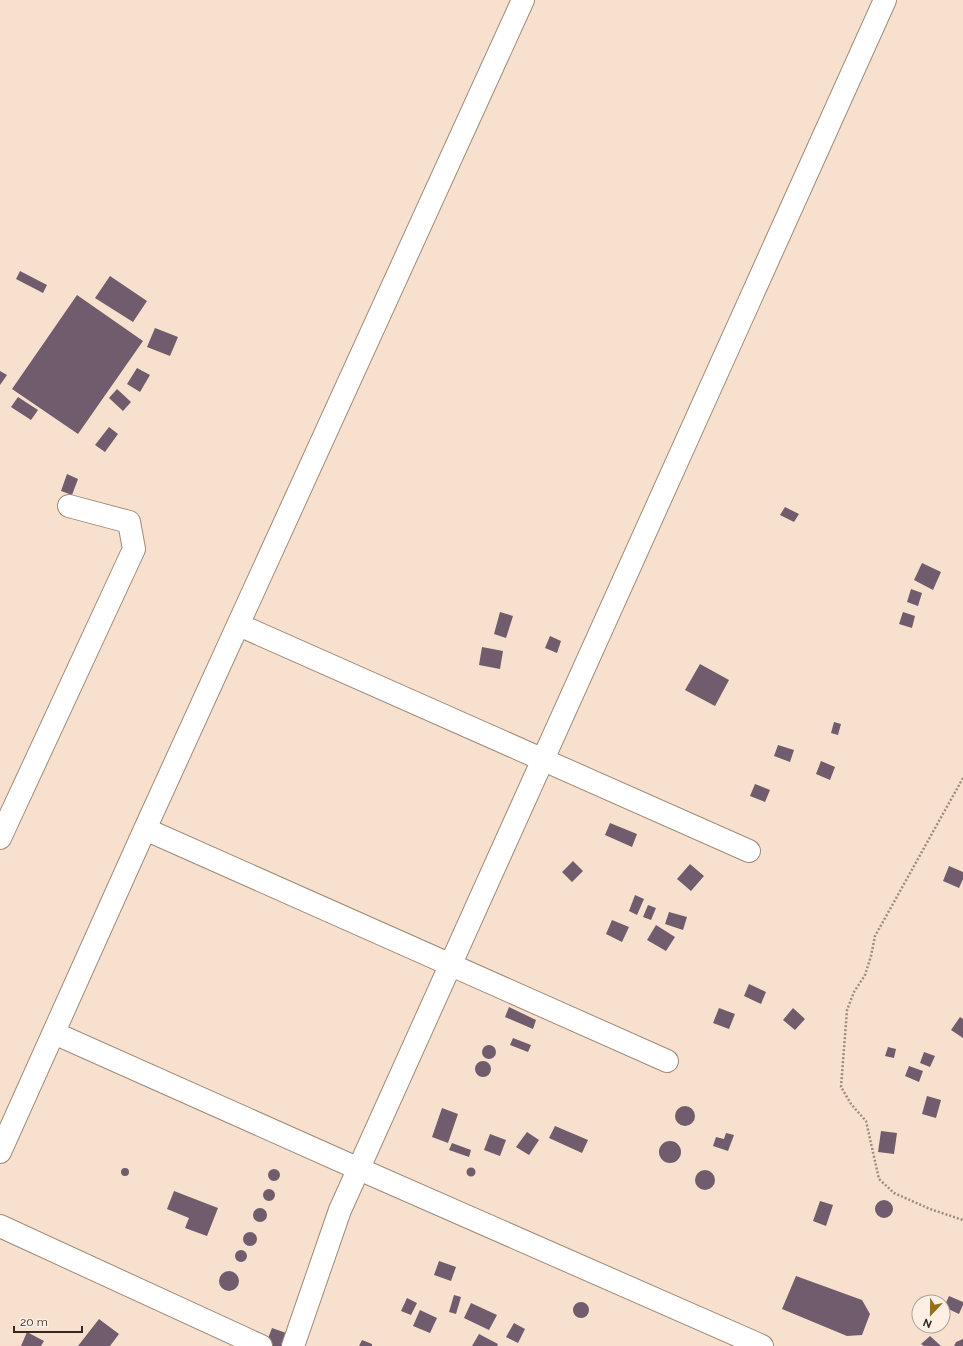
<svg xmlns="http://www.w3.org/2000/svg" width="963" height="1346" font-family="Raleway,sans-serif">
  <style>
    .building { fill: #705c6d }
    .lines { fill: none; stroke-linecap: round; stroke-linejoin: round }
    .minor-casing { stroke: #9f8b79; stroke-width: 24 }
    .path { stroke: #9d8d7f; stroke-width: 2.5; stroke-dasharray: 2 2; stroke-linecap: butt }
    .minor { stroke: #fff; stroke-width: 22 }
  </style>
  <rect width="100%" height="100%" fill="#f7e0cd"/>
  <path class="building" d="M20 271 47 285 43 293 16 279Z
    M110 276 147 301 133 322 95 298Z
    M77 295 143 341 78 434 12 389Z
    M155 328 178 337 170 356 147 347Z
    M137 368 150 375 140 392 127 384Z
    M0 371 7 375 0 385Z
    M117 389 131 402 123 411 109 398Z
    M18 397 38 410 31 420 11 407Z
    M109 427 118 434 105 452 95 445Z
    M67 474 78 479 72 495 61 491Z
    M785 507 799 514 794 522 780 515Z
    M922 563 941 572 933 590 914 580Z
    M911 589 922 593 918 606 907 602Z
    M500 612 513 616 506 638 494 634Z
    M903 612 915 616 912 628 899 624Z
    M550 636 561 641 557 653 545 648Z
    M482 647 503 651 500 669 479 665Z
    M700 664 729 680 715 706 685 690Z
    M834 722 841 724 838 735 831 733Z
    M778 745 794 750 790 762 774 756Z
    M821 761 835 767 830 780 816 774Z
    M755 784 770 790 765 802 750 796Z
    M610 823 637 834 632 847 605 835Z
    M573 861 583 871 572 882 562 872Z
    M690 864 704 876 691 891 677 879Z
    M949 866 963 872V879L959 888 943 881Z
    M635 895 644 899 637 915 629 911Z
    M648 905 656 908 651 920 643 917Z
    M669 912 687 917 683 930 665 924Z
    M612 920 629 927 622 942 606 934Z
    M656 925 675 937 666 951 647 940Z
    M749 984 766 992 761 1004 744 996Z
    M509 1007 536 1020 533 1029 505 1017Z
    M719 1008 735 1014 729 1029 713 1023Z
    M793 1008 805 1019 795 1030 783 1020Z
    M960 1017 963 1019V1038L951 1030Z
    M513 1038 531 1045 528 1052 510 1045Z
    M482 1052a7 7 0 1 1 14 0a7 7 0 1 1-14 0Z
    M888 1047 896 1049 894 1058 885 1056Z
    M924 1052 935 1056 930 1067 920 1063Z
    M475 1069a8 8 0 1 1 16 0a8 8 0 1 1-16 0Z
    M909 1066 923 1071 919 1082 905 1076Z
    M927 1096 941 1100 936 1118 922 1114Z
    M675 1116a10 10 0 1 1 20 0a10 10 0 1 1-20 0Z
    M442 1108 458 1114 448 1143 432 1137Z
    M555 1126 588 1140 582 1153 549 1138Z
    M881 1131 897 1133 894 1154 878 1152Z
    M527 1132 539 1140 529 1155 516 1147Z
    M726 1133 734 1135 728 1151 713 1146 716 1137 724 1139Z
    M490 1134 506 1140 500 1156 484 1150Z
    M659 1152a11 11 0 1 1 22 0a11 11 0 1 1-22 0Z
    M452 1143 471 1150 469 1157 449 1150Z
    M466.5 1172a4.5 4.5 0 1 1 9 0a4.5 4.5 0 1 1-9 0Z
    M121 1172a4 4 0 1 1 8 0a4 4 0 1 1-8 0Z
    M268 1175a6 6 0 1 1 12 0a6 6 0 1 1-12 0Z
    M695 1180a10 10 0 1 1 20 0a10 10 0 1 1-20 0Z
    M263 1195a6 6 0 1 1 12 0a6 6 0 1 1-12 0Z
    M174 1191 218 1208 207 1236 185 1228 189 1218 167 1209Z
    M875 1209a9 9 0 1 1 18 0a9 9 0 1 1-18 0Z
    M820 1201 833 1205 826 1226 813 1221Z
    M253 1215a7 7 0 1 1 14 0a7 7 0 1 1-14 0Z
    M243 1239a7 7 0 1 1 14 0a7 7 0 1 1-14 0Z
    M235 1256a6 6 0 1 1 12 0a6 6 0 1 1-12 0Z
    M439 1261 456 1267 451 1281 434 1275Z
    M219 1281a10 10 0 1 1 20 0a10 10 0 1 1-20 0Z
    M796 1276 862 1300 870 1314 862 1335 847 1336 782 1309Z
    M454 1295 461 1297 456 1314 449 1312Z
    M949 1296 963 1302V1305L959 1314 944 1307Z
    M407 1298 417 1303 411 1315 401 1311Z
    M573 1310a8 8 0 1 1 16 0a8 8 0 1 1-16 0Z
    M471 1303 497 1315 489 1330 464 1318Z
    M420 1310 437 1318 430 1333 413 1326Z
    M99 1319 119 1334 110 1346H78Z
    M514 1323 525 1329 518 1343 506 1337Z
    M272 1328 289 1334 285 1346H265Z
    M27 1332 44 1341 41 1346H21Z
    M479 1334 498 1344 497 1346H472Z
    M930 1336 941 1346H924L921 1344Z
    M963 1339V1346H954L956 1342Z
    M362 1340 372 1344V1346H359Z"/>
  <g class="lines">
    <g class="minor-casing">
      <path id="minor" d="M239 625 749 851
        M145 829 667 1061
        M0 838 134 549 129 522 69 506
        M54 1033 359 1169 762 1346
        M0 1152 145 829 523 0
        M0 1226 261 1346
        M293 1346 340 1210 885 0"/>
    </g>
    <path class="path" d="M963 778 875 936 871 956 865 975 854 992 847 1010 841 1087 851 1104 866 1121 879 1179 894 1193 930 1209 963 1220"/>
    <use href="#minor" class="minor"/>
  </g>
  <g transform="translate(931 1314) rotate(202)"><circle r="19" fill="#fdefe3" stroke="#aca096"/>
  <path d="M0-3L7 15L0 10L-7 15Z" fill="#986e1b"/>
  <text y="-6" font-size="11" font-weight="bold" text-anchor="middle" fill="#322a22">N</text>
  </g>
  <path d="M14 1326v6h68v-6" fill="none" stroke="#322a22" stroke-width="2"/>
  <text x="20" y="1326" font-size="12" fill="#322a22" stroke="#fdefe3" stroke-width="3" paint-order="stroke">20 m</text>
</svg>
